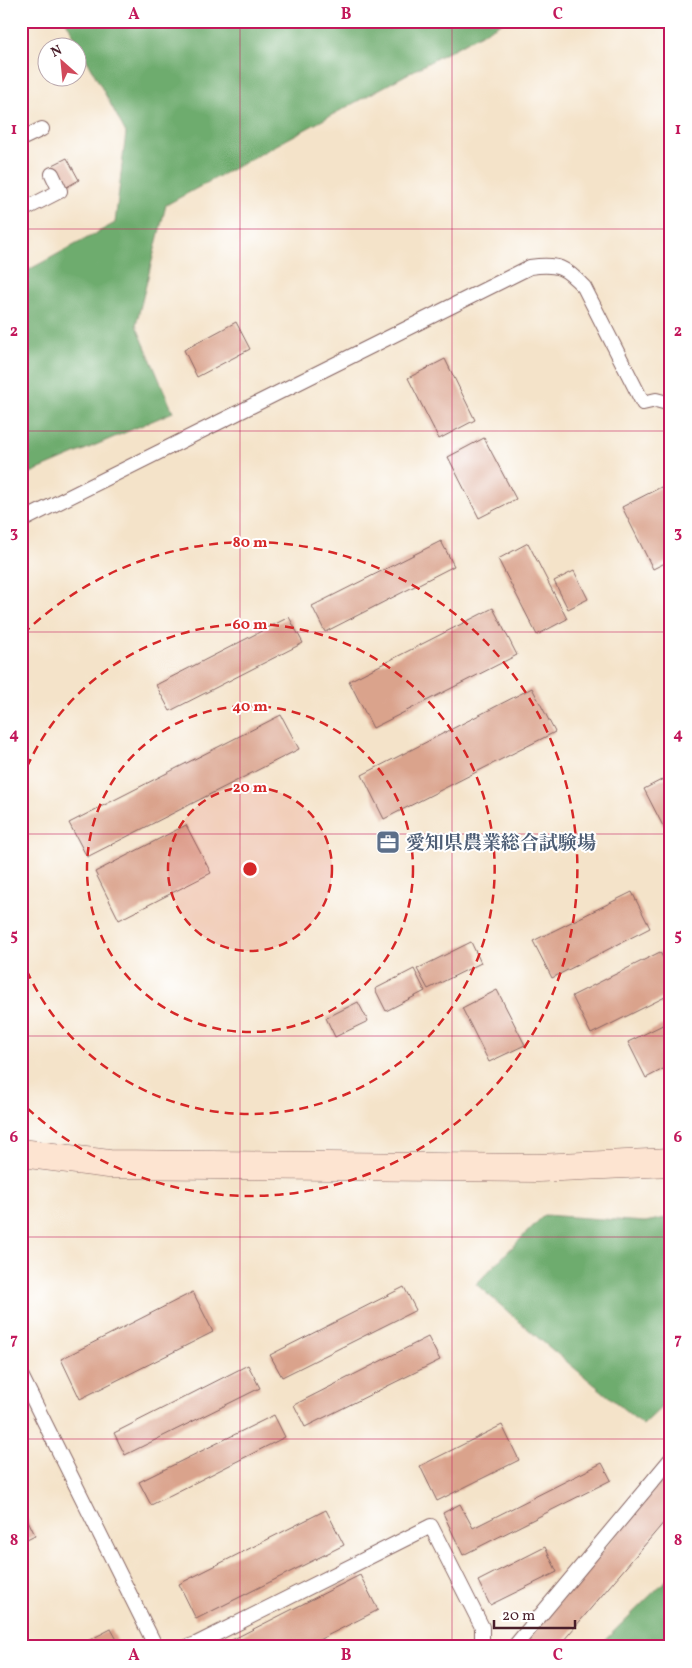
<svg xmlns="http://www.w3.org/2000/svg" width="692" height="1668" font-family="Vollkorn,'Noto Serif JP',serif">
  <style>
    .forest { fill: #6eac6e; stroke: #5c664c }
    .building { fill: #daa38c }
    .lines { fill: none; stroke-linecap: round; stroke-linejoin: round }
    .lane-casing { stroke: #866462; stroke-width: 16 }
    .secondary-casing { stroke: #866462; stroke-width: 29 }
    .lane { stroke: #fff; stroke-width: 14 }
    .secondary { stroke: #fde4d1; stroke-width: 28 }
    .grid { fill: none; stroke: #c2185b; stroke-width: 1; stroke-opacity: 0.55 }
    .ring { fill: none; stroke: #d62828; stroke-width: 2.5; stroke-dasharray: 9 6 }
    .labels { text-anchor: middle; stroke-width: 4; stroke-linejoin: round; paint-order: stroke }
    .service-label { font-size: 19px; font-weight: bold; fill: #4e5e75; stroke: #fff; text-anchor: start }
    .centre { fill: #d62828; stroke: #fff; stroke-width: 2.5 }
    .ring-label { font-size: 15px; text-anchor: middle; font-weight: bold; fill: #d62828; stroke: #fff; stroke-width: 4; stroke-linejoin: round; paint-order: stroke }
    .neatline { fill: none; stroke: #c2185b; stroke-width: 2 }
    .grid-label { font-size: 16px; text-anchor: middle; font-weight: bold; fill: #c2185b }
  </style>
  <rect width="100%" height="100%" fill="#fff"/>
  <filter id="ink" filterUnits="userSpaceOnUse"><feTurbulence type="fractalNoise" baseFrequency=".02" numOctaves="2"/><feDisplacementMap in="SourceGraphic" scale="10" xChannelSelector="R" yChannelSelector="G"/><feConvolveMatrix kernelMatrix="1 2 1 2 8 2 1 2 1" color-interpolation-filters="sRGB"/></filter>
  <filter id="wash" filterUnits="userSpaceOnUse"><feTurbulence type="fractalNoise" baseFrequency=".0096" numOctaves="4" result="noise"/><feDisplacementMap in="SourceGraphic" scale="20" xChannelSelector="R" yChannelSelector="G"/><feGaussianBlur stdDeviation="1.12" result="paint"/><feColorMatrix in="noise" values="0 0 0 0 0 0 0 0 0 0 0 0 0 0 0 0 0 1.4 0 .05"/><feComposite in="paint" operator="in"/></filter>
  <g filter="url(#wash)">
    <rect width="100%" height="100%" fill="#f4e3c9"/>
    <path class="forest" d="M66 21H505L166 205 136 325 173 412 21 477V274L115 223 126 133Z
      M544 1215 645 1222 671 1217V1398L643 1425 543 1342 476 1284Z
      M671 1575V1647H598Z"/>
    <g id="blocks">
      <path class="building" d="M67 158 79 180 65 188 53 165Z
        M236 322 250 349 197 377 184 350Z
        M445 359 475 420 439 439 408 378Z
        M484 438 516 499 479 518 448 457Z
        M671 482V560L653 569 622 507Z
        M441 541 454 566 325 632 312 606Z
        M528 543 567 619 537 635 498 559Z
        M574 571 588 599 568 609 554 581Z
        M493 608 517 655 373 728 349 681Z
        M289 617 303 643 170 711 156 685Z
        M532 688 555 732 384 819 362 775Z
        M281 715 299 749 87 857 69 823Z
        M671 775V822L663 826 644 789Z
        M186 825 211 873 119 920 95 872Z
        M632 892 650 928 552 978 533 941Z
        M471 942 481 963 428 989 417 969Z
        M660 952 671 973V994L591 1034 572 996Z
        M414 969 425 991 386 1011 375 989Z
        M497 990 525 1045 489 1062 462 1008Z
        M358 1002 368 1021 335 1037 326 1018Z
        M671 1021V1065L646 1078 628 1042Z
        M404 1287 416 1310 282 1377 270 1355Z
        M193 1292 213 1332 80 1399 61 1359Z
        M428 1337 440 1360 305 1427 294 1405Z
        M248 1365 260 1388 125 1455 114 1433Z
        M274 1415 285 1437 151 1505 139 1482Z
        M502 1425 519 1460 437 1501 420 1466Z
        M602 1463 611 1480 463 1555 443 1513 460 1504 473 1528Z
        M671 1470V1514L558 1647H521Z
        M21 1506 35 1535 21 1542Z
        M326 1510 344 1545 196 1619 179 1584Z
        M545 1547 557 1572 490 1605 478 1581Z
        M360 1575 378 1610 305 1647H218Z
        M111 1629 121 1647H76Z
        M418 1641 420 1647H407Z"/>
    </g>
  </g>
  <g filter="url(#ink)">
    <use href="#blocks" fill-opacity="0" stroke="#866462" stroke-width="1"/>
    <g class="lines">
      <g class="lane-casing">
        <path id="lane" d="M21 139 42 129
          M21 211 60 191 52 174
          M21 521 530 267C558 263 565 267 584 287L643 403 656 400 671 404
          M21 1375 156 1647
          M187 1647 196 1644 431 1526 482 1627V1647
          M514 1647 671 1459"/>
      </g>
      <g class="secondary-casing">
        <path id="secondary" d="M21 1153 109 1164 538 1168 671 1162"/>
      </g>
      <use href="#lane" class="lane"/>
      <use href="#secondary" class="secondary"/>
    </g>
  </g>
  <path class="grid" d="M240 21V1647M452 21V1647M21 229H671M21 431H671M21 632H671M21 834H671M21 1036H671M21 1237H671M21 1439H671"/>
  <circle cx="250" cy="869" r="82" fill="#d62828" fill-opacity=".12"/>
  <g class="ring">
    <circle cx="250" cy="869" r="82"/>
    <circle cx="250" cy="869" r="163"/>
    <path d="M21 781A245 245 0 1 1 21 957"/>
    <path d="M23 634A327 327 0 1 1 23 1104"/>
  </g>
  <defs>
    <g id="office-square" transform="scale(1.25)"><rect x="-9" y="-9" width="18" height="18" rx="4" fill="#5c6f8a" stroke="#fff"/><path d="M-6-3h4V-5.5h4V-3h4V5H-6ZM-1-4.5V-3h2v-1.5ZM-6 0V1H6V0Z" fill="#fff"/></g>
  </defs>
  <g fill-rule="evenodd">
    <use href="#office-square" x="388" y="842"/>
  </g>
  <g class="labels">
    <g class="service-label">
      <text x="406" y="849">愛知県農業総合試験場</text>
    </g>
  </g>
  <circle cx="250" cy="869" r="8" class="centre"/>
  <g class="ring-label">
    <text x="250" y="547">80 m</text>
    <text x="250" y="629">60 m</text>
    <text x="250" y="711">40 m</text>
    <text x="250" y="792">20 m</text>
  </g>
  <rect width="692" height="1668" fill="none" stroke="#fff" stroke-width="55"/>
  <g transform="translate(62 62) rotate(333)"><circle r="24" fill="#ffffff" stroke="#b7a5aa"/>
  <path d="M0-4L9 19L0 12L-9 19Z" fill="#d1495b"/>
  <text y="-8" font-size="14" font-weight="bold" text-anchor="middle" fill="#4a1f2b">N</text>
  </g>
  <path d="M494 1620v8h81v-8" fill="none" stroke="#4a1f2b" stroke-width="2.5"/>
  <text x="502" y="1620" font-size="15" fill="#4a1f2b" stroke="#ffffff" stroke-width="4" paint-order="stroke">20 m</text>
  <rect x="28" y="28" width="636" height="1612" class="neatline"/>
  <g class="grid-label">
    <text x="134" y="19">A</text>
    <text x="346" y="19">B</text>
    <text x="558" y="19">C</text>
    <text x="14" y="134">1</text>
    <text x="678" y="134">1</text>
    <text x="14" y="336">2</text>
    <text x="678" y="336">2</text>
    <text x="14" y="537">3</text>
    <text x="678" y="537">3</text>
    <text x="14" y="739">4</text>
    <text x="678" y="739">4</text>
    <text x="14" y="940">5</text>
    <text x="678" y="940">5</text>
    <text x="14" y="1142">6</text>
    <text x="678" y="1142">6</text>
    <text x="14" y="1344">7</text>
    <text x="678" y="1344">7</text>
    <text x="14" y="1545">8</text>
    <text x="678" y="1545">8</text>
    <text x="134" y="1660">A</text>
    <text x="346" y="1660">B</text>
    <text x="558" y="1660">C</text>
  </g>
</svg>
